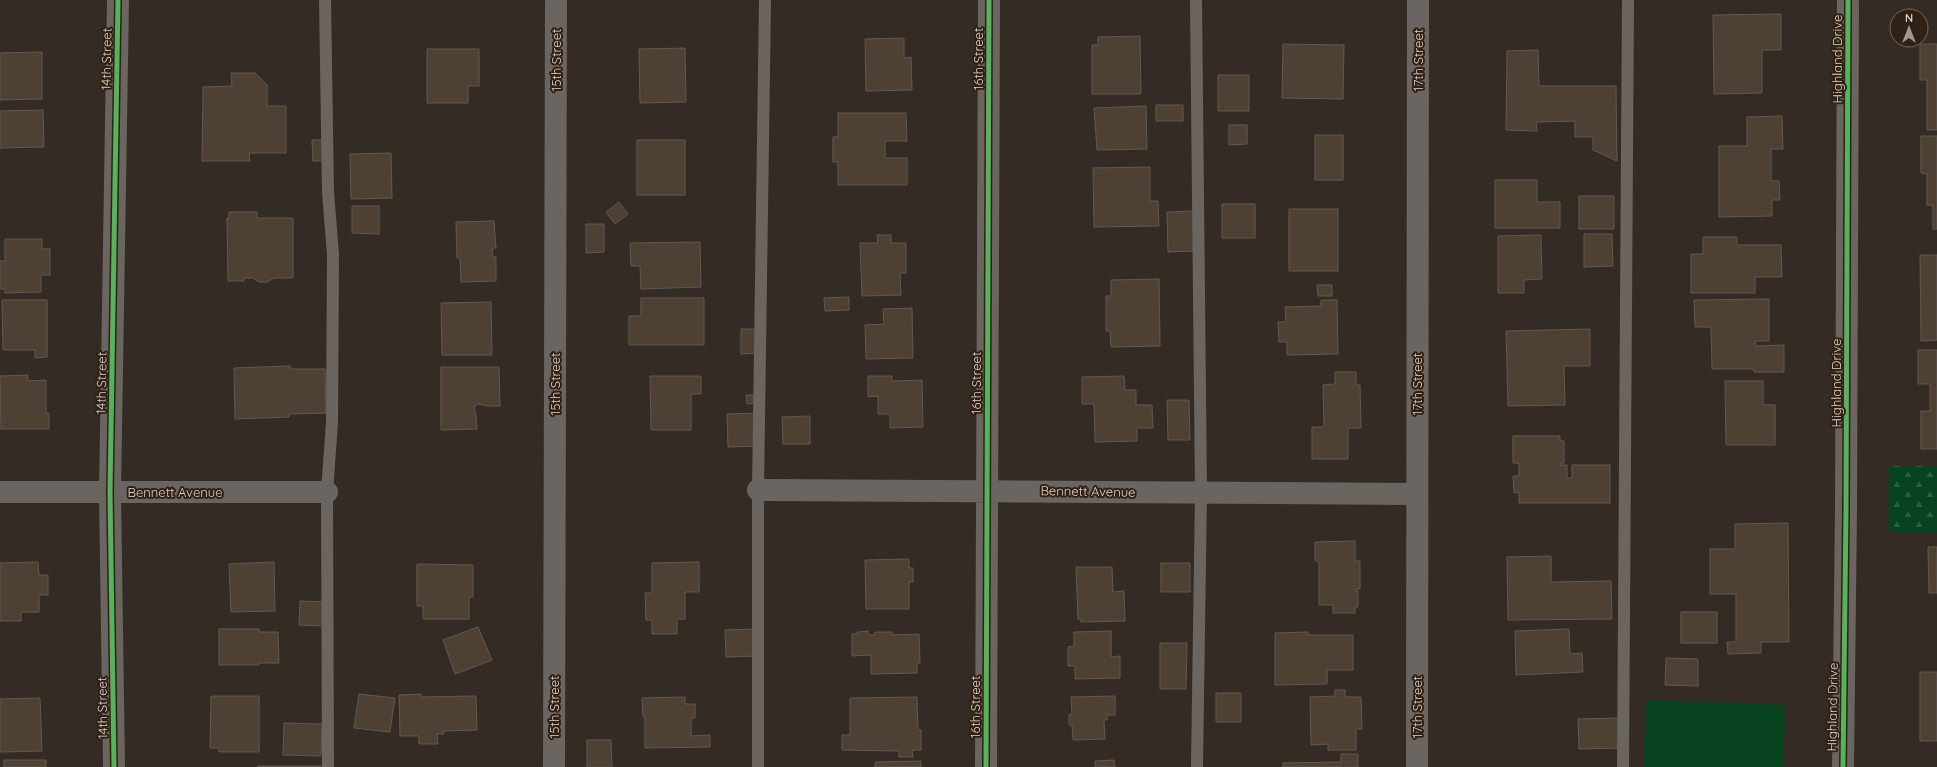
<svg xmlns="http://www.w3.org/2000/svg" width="1937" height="767" font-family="Quicksand,sans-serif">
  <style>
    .green { fill: #08431f }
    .forest { fill: url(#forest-firs) }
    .building { fill: #4e4133; stroke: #605953 }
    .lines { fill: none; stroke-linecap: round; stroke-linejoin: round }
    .service { stroke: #6a6561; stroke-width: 12 }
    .minor { stroke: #6a6561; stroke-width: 22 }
    .tertiary { stroke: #6a6561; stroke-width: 22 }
    .cycleway-casing { stroke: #302114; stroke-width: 8 }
    .cycleway { stroke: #56b35d; stroke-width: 5 }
    .labels { text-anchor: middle; stroke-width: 4; stroke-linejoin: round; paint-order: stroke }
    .street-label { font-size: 13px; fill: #dcd2ca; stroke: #302114 }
  </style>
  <defs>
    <pattern id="forest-firs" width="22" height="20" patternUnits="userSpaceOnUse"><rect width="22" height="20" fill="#08431f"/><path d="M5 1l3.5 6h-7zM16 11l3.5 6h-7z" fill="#2b5d3e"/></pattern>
  </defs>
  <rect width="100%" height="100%" fill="#342c24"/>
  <path class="green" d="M1646 700 1785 705 1783 767H1644Z"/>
  <path class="forest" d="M1889 466H1937V532H1889Z"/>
  <path class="building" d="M1781 14V50H1762V93L1714 94 1713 15Z
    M1140 36 1141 94H1092V45H1098V37Z
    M904 38V58L911 57 912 90 866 91 865 39Z
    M1283 44 1344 45 1343 99 1282 98Z
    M1920 44H1937V130H1927V80H1920Z
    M685 48 686 102 640 103 639 49Z
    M427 49H479V86H468V103H427Z
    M1538 50 1539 86H1616L1617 161 1593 150V137H1575V121L1536 122 1537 131 1506 130 1507 51Z
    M42 52V99L0 100V53Z
    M231 73H255L267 85V106H286V153H249L250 161H202L203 87 232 86Z
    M1218 75H1249V111H1218Z
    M1156 105H1183V121H1156Z
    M1146 106 1147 149 1097 150 1094 108Z
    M43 110 44 147 0 148V111Z
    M838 113H906L907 141H885V158H907V185H838V162H833V137H838Z
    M1782 116 1783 149H1771V181H1779L1780 200H1772V216L1719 217V146H1747V117Z
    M1229 125H1247V144L1229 145Z
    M1315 135H1343V180H1315Z
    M1921 136H1937V229H1933V206L1927 205V174L1921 173Z
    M312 140H325V161H313Z
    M637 140H685V195H637Z
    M391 153 392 198 351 199 350 154Z
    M1150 167V201H1158L1159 226 1094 227 1093 168Z
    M1495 180H1537V202H1560V228H1495Z
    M1579 196H1614V229H1579Z
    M619 202 628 214 615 224 606 212Z
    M1222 204H1255V238H1222Z
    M352 206H379V234L352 233Z
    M1289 209H1338V271H1289Z
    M1195 211 1196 251 1168 252 1167 212Z
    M229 212H257V218H293V278H274L267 282H259L253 278H244V281H228L227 218H229Z
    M494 221 496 248H492L493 257H496V281L461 282 460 258H457L456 222Z
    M586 224H604V252L586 253Z
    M1584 234H1612L1613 266 1584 267Z
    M877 235H891V243H906V273H900L901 295 862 296 860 243H878Z
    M1541 235 1542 279 1524 280V293H1498V236Z
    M1703 237H1737V245H1781L1782 277H1755V293H1691V254H1703Z
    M5 239H42V249H50V275H41V292L5 293V289H0V261H5Z
    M700 242 701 287 641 289 640 266H631L630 243Z
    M1920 255H1937V340L1921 341Z
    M1159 279 1160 346 1111 347 1110 331H1106V296H1111V280Z
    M1317 285H1332V296H1318Z
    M849 297V310L825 311 824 298Z
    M641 298H704V345H629V316H641Z
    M1769 299V341H1755L1756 346 1784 345V372H1754V369H1712L1711 327H1695L1694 300Z
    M2 300H47V357L35 358V350H3Z
    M1321 300H1337L1338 354 1287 355V342H1279L1278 322H1286L1285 307 1321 306Z
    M491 302 492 355H442L441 303Z
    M912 308 913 358 866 359 865 325 884 324 883 309Z
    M741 329H759V353L741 354Z
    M1590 329V366H1564L1565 405 1508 406 1506 331Z
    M1918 350H1937V449H1921V411H1930V384H1918Z
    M290 366 291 369H325L326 413 289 414V417L235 419 234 368Z
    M441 367H499L500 406H487L478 404 474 407 476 416 477 429 441 430Z
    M1335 372H1356V385H1360L1361 428H1348V459H1312V427H1324L1323 385 1335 384Z
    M28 375V381L46 380V413H49V429H1L0 376Z
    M650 376H701V394H691V430H651Z
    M868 376H892V381L922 380 923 427 890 428V414H878V396L868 397Z
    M1124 376 1125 390H1136V405H1152L1153 428H1137V441L1095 442 1094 404H1082V377Z
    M1725 381H1763V405H1775V445H1726Z
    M746 395H758V403L747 404Z
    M1167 400H1189L1190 440H1168Z
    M758 413 759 446 728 447 727 414Z
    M810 416V444H783L782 417Z
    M1513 436H1560V441H1564V463H1560V465H1567V478H1572V465H1610V503H1519V492L1514 493 1513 476H1519V463H1513Z
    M1788 523 1789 642H1761V653L1728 654 1727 642H1736V594H1710V549H1735V524Z
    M1355 541V561H1360V589H1355V591H1358V607H1355V613H1333V605H1319V563L1315 560V542Z
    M1928 547H1937V593H1929Z
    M1551 556V582L1611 581 1612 619 1508 620 1507 557Z
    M909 559V568H913V582H909V609H866L865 560Z
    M38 562 39 575H48V595H39V612H21V621H0V563Z
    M274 562 275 611 231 612 229 564Z
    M699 562V592H685V619H677V634H652V620H646L645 593H652V563Z
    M1161 563H1190V592H1161Z
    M417 564 473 565V597H469V619H423V606H417Z
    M1076 567H1112L1113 592 1124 591 1125 621 1081 622V619H1078Z
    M300 601 325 602 323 626 299 625Z
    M1681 612H1717V643H1681Z
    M478 627 492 660 455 674 443 640Z
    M219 629H259V632H278L279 663H259V665H219Z
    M756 629 757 656 726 657 725 630Z
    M1569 629 1570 654 1582 653 1583 672 1516 675 1515 631Z
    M868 631V635H875V632H892V635L919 634 920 663H917V673L871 674V655L852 656V634H857V632Z
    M1111 631V657L1120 656V678L1075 679V666H1068V647L1074 646V632Z
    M1308 632V635H1353V670H1327V684L1275 685V633Z
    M1160 643H1187L1186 689H1160Z
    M1666 658 1698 659V686L1665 685Z
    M1920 672H1937V741H1920Z
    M1335 690H1345V697H1361L1362 729H1356V750H1328V744L1311 745 1310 697 1335 696Z
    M1216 693H1241V722H1216Z
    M359 694 395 698 390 732 354 728Z
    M421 694V697L476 696 477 730 444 731V734H437L438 744H419V736H400L399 695Z
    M211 696H259V752H219V748H210Z
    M1115 696V715H1107V720H1104L1105 739 1073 740 1072 725H1069V715L1072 714 1071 697Z
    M685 697V704H695V718H691V736L710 735V747L645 748V717H643L642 698Z
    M917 697 918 730H921V750H912L913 757H899V751L842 750V735H850V698Z
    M40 698 42 751 0 752V699Z
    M1621 718V748L1579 749 1578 719Z
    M284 723 322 724 321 756 283 755Z
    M587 740H611L612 767H587Z
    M1341 754H1358V767H1283V763L1341 762Z
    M4 760H46V767H4Z
    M1114 760 1115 767H1095V761Z
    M921 761V767H875V762Z
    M258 766H322V767H258Z"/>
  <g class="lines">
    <path class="service" d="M325 0 328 192 333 255 332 423 327 492 328 767
      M1196 0 1201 492 1197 767
      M758 767V490L765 0
      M1623 767 1628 0"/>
    <path class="minor" d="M758 490 1417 494
      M0 492H327
      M554 767 556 0
      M986 767 989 0
      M1417 767 1418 0
      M1843 767 1846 509 1848 0"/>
    <path class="tertiary" d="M114 767 110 492 118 0"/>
    <g class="cycleway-casing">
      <path id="cycleway" d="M114 767 110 492 118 0
        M986 767 989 0
        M1843 767 1846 509 1848 0"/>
    </g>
    <use href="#cycleway" class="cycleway"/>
  </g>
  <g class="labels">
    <g class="street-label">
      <text transform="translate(106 59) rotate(-89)" y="5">14th Street</text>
      <text transform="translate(978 59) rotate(-90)" y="5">16th Street</text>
      <text transform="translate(1837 59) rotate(-90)" y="5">Highland Drive</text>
      <text transform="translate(556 60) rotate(-90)" y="5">15th Street</text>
      <text transform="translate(1418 60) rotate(-90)" y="5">17th Street</text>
      <text transform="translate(101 383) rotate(-89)" y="5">14th Street</text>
      <text transform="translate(976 383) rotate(-90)" y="5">16th Street</text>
      <text transform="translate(1836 383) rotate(-90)" y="5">Highland Drive</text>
      <text transform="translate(555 384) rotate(-90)" y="5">15th Street</text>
      <text transform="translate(1417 384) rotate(-90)" y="5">17th Street</text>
      <text transform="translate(1088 491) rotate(1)" y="5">Bennett Avenue</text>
      <text x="175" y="497">Bennett Avenue</text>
      <text transform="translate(554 707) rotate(-90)" y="5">15th Street</text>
      <text transform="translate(975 707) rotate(-90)" y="5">16th Street</text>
      <text transform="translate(1417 707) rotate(-90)" y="5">17th Street</text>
      <text transform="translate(1832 707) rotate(-89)" y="5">Highland Drive</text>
      <text transform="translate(102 708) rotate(-91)" y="5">14th Street</text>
    </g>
  </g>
  <g transform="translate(1909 28)"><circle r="19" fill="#302114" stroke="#75685d"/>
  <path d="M0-3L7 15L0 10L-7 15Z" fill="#a19890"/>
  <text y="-6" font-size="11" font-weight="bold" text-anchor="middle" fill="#dcd2ca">N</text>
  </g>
</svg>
